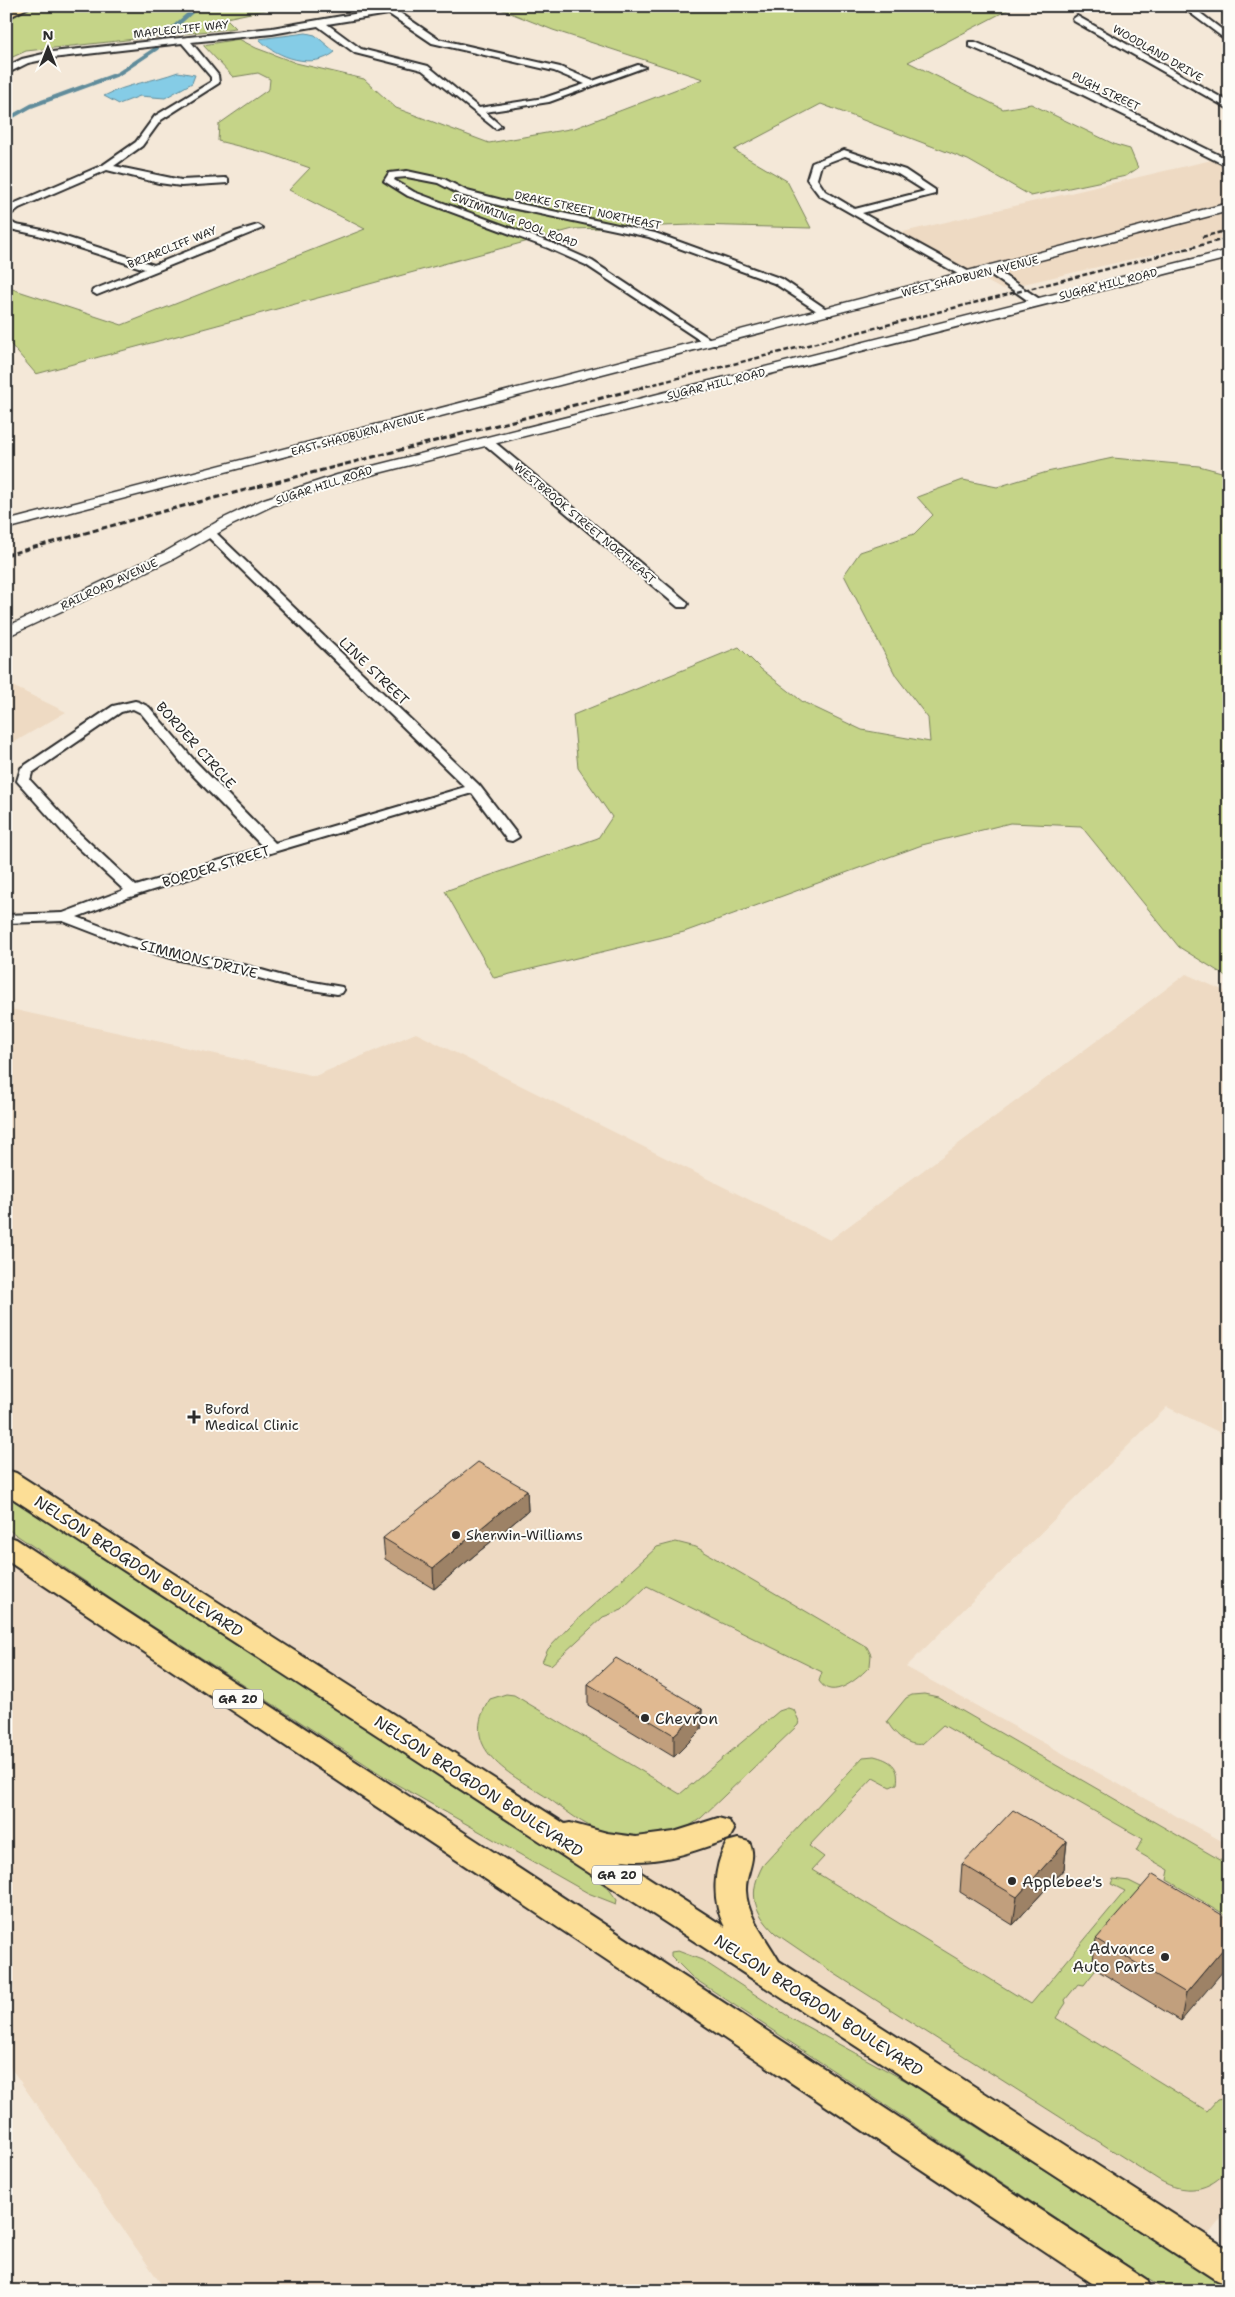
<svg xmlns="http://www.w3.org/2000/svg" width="1235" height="2297" font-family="'Shantell Sans',sans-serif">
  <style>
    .built { fill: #eedac3 }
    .green { fill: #c5d488; stroke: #78805a }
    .water { fill: #85cce6; stroke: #618c9b }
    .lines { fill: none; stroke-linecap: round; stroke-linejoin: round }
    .stream { stroke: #618c9b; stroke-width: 4 }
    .minor-casing { stroke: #2b2b2b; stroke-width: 4 }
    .tertiary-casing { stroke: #2b2b2b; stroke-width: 3 }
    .primary-casing { stroke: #2b2b2b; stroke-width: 4 }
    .trunk-casing { stroke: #2b2b2b; stroke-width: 4 }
    .minor { fill: #fdfcf7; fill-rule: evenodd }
    .tertiary { fill: #fdfcf7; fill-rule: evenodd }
    .primary { fill: #fcde96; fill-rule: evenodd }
    .trunk { fill: #fcde96; fill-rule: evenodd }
    .rail-far1 { stroke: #2b2b2b; stroke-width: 2.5; stroke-dasharray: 5 2.5; stroke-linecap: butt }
    .rail { stroke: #2b2b2b; stroke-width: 3; stroke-dasharray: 6 3; stroke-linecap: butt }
    .wall { fill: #c19f7d; stroke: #2b2b2b }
    .shaded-wall { fill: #9d8266; stroke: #2b2b2b }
    .building { fill: #e0b991; stroke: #2b2b2b }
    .poi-dot { fill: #2b2b2b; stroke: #fdfcf7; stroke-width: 2 }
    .labels { text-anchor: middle; stroke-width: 4; stroke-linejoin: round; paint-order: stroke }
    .far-street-label { font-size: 11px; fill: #2b2b2b; stroke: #fdfcf7 }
    .shield { fill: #fdfcf7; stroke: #6a6a68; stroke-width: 1 }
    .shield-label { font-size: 12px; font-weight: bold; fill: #2b2b2b }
    .street-label { font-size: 14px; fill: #2b2b2b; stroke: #fdfcf7 }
    .poi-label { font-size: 14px; fill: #2b2b2b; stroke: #fdfcf7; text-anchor: start }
    .near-street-label { font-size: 16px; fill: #2b2b2b; stroke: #fdfcf7 }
    .near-poi-label { font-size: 16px; fill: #2b2b2b; stroke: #fdfcf7; text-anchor: start }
  </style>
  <rect width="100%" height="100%" fill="#f4e8d8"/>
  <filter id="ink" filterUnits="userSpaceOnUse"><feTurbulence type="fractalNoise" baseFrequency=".02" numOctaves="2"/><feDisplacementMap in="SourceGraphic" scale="10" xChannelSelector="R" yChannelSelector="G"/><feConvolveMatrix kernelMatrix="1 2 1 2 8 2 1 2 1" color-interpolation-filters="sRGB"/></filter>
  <g filter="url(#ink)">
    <path class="built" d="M1229 156V237L1001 289 899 233Z
      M6 683 66 712 6 747Z
      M1186 974 1229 993V1437L1167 1407 906 1667 1229 1845V2209L1176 2275 1200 2291H166L6 2061V1008L315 1076 416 1033 830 1240Z"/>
    <path class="green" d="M6 6H285L226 18 236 28 26 51 6 60Z
      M493 6H1015L908 62 1003 109 1031 104 1116 145 1130 149 1138 168 1126 176 1031 196 968 160 821 104 734 150 787 181 811 228 693 225 573 229 36 374 6 339V287L122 325 365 229 289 190 310 168 270 154 218 141 219 124 269 89 270 79 258 73 233 77 203 45 239 39 256 48 296 63 364 79 396 108 489 143 575 128 703 79 553 30Z
      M1113 458 1199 466 1229 474V978L1179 947 1081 826 1010 823 922 845 684 932 494 978 445 891 598 838 612 817 578 768 573 715 739 647 761 669 803 702 862 730 930 742 928 718 896 676 844 575 860 552 914 534 933 515 917 497 963 480 997 487 1047 472Z
      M6 1494 44 1515 105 1559 192 1616 564 1856 608 1888 617 1900 616 1904 588 1893 396 1784 120 1605 6 1528Z
      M676 1542 696 1547 867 1647 871 1655 870 1666C859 1678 832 1702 819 1681L822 1672 647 1586 622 1610 603 1617 551 1665 542 1662 548 1649 571 1625 621 1580 657 1547Z
      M506 1694 514 1695 680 1794 779 1711 788 1708 794 1710 799 1721 798 1725 701 1818C686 1829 668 1839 648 1839 635 1839 615 1837 603 1832 583 1825 565 1810 548 1798 512 1775 456 1749 490 1699Z
      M912 1695 924 1694 938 1697 1229 1865V1917L1167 1880 1169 1870 1136 1851 1143 1839 943 1725 922 1744C908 1747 893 1733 887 1721L906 1698Z
      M874 1756C890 1760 900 1766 897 1784L890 1787 873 1778 809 1846 824 1857 812 1870 1031 2004 1125 1891 1111 1884 1113 1879 1129 1881 1155 1894 1084 1985 1078 1984 1065 2000 1066 2003 1056 2018 1207 2111 1217 2100 1222 2099 1229 2103V2168C1210 2192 1185 2195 1159 2180L835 1974 775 1933C753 1911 748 1893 763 1865L863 1757Z
      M678 1951 702 1960 791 2018 919 2088 953 2112 1229 2288V2291H1166L692 1977 671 1956V1952Z"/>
    <path class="water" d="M306 33 315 35 335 52C313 70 277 58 259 39Z
      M178 72 195 75 192 83 165 98 140 96 119 104 104 96C127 84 154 81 178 72Z"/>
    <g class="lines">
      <path class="stream" d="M164 36 198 6
        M6 120 31 106 118 74 157 48"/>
      <g class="minor-casing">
        <path id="minor" d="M380 6H390L438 39 560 67 593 81 638 65 645 67 549 102 485 112 501 126 496 129 422 70 355 53 318 26 272 34 191 42 218 75 219 83 161 120 142 146 114 166 181 180 225 178 228 179V183L181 186 159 183 107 170 19 208 6 218V210L13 204 103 165 136 142 155 116 211 82V77L182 43 52 58 28 63 6 74V67L22 59 52 52 272 28 383 9ZM389 14 432 43 554 71 585 84 544 98 479 108 428 66 361 49 327 24Z
          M1181 6H1191L1229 35V42Z
          M1077 16 1229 102V109L1074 21 1073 19Z
          M969 42H975L1083 88 1229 160V167L1077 92 969 46Z
          M844 150 905 170 935 190V194L862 213 973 274V278H965L819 195 807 179 812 163ZM845 156 898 174 925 191 855 209 825 191 817 179 821 165Z
          M407 171 444 179 467 191 506 201 655 233 782 279 832 313 831 315H823L774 283 649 237 502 206 461 195 438 183 407 177 395 178 394 180 414 192 554 244 592 261 716 343 715 345H707L586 265 548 248 408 196 384 181 389 173Z
          M6 219 16 225 43 230 154 265 235 232 258 225 263 228 97 295 92 292 93 290 145 269 38 235 10 229 6 227Z
          M991 267 1041 300V304H1033L987 272V268Z
          M488 439 492 440 686 601 688 604 686 607H678L484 444V440Z
          M209 529 213 530 479 785 519 837 512 841 507 840 472 793 277 851 127 898 77 917 138 940 182 952 244 965 290 978 342 987 344 990 342 993 337 994 288 986 241 973 175 959 128 946 63 921 6 923V915L63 913 124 890 68 838 17 781 21 768 113 706 135 701 139 702 149 707 194 760 275 843 465 787 205 534 203 532 205 530ZM133 709 141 713 184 766 263 847 136 886 78 832 30 780 32 773 121 712Z"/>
      </g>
      <g class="tertiary-casing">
        <path id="tertiary" d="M1229 203V211L6 529V521Z
          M1229 250V258L347 481 274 505 232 525 175 558 6 637V627L165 552 222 519 264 499 337 475Z"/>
      </g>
      <g class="primary-casing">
        <path id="primary" d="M14 6H31L6 19V10Z"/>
      </g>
      <g class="trunk-casing">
        <path id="trunk" d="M6 1470 16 1473 565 1824 570 1823 607 1833 636 1837 674 1832 718 1818 729 1821 734 1830 729 1839C694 1851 659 1865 621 1860L725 1927C711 1901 713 1868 727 1842L738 1839 749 1842C758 1859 745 1873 746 1891 747 1917 767 1939 779 1961L1229 2250V2285L1216 2280 6 1494Z
          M6 1536 16 1539 1147 2280 1152 2291H1104L6 1560Z"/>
      </g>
      <use href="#minor" class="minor"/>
      <use href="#tertiary" class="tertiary"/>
      <use href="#primary" class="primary"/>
      <use href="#trunk" class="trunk"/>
      <path class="rail-far1" d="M1202 237 1229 230
        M639 388 1229 238"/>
      <path class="rail" d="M6 555 168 510 644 387"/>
    </g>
    <path class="wall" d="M527 1490 528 1511 434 1589 385 1559 383 1538Z
      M588 1684 702 1709 701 1730 674 1757 588 1705Z
      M1067 1841 1064 1869 1013 1925 960 1892 962 1864Z
      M1229 1919 1181 2021 1092 1967 1096 1939Z"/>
    <path class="shaded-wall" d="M527 1490 528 1511 434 1589 433 1568Z
      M702 1709 701 1730 674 1757V1735Z
      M1067 1841 1064 1869 1013 1925 1017 1897Z
      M1229 1942V1964L1181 2021 1186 1993Z"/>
    <path class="building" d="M478 1462 527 1490 433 1568 383 1538Z
      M616 1658 702 1709 674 1735 588 1684Z
      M1013 1810 1067 1841 1017 1897 962 1864Z
      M1153 1874 1229 1919V1942L1186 1993 1096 1939Z"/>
  </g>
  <g class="poi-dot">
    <path d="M191.5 1409.5h5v5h5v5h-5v5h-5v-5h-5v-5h5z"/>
    <circle cx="456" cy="1535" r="5"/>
    <circle cx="645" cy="1718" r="5"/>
    <circle cx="1012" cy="1881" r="5"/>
    <circle cx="1165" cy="1957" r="5"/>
  </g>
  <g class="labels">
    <g class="far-street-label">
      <text transform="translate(181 29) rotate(-6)" y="4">MAPLECLIFF WAY</text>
      <text transform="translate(1158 53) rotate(30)" y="4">WOODLAND DRIVE</text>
      <text transform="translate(1106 91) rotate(26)" y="4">PUGH STREET</text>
      <text transform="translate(588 210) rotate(12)" y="4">DRAKE STREET NORTHEAST</text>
      <text transform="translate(515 220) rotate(21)" y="4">SWIMMING POOL ROAD</text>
      <text transform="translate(172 247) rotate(-22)" y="4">BRIARCLIFF WAY</text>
      <text transform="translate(970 276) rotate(-14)" y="4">WEST SHADBURN AVENUE</text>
      <text transform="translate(1108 284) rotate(-14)" y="4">SUGAR HILL ROAD</text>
      <text transform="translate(716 384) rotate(-14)" y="4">SUGAR HILL ROAD</text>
      <text transform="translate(358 434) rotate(-15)" y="4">EAST SHADBURN AVENUE</text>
      <text transform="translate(324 485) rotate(-18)" y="4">SUGAR HILL ROAD</text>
      <text transform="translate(585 523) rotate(40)" y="4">WESTBROOK STREET NORTHEAST</text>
      <text transform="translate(109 584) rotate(-25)" y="4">RAILROAD AVENUE</text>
    </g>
    <g class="shield">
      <rect x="213" y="1689.5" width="50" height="19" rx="4"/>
      <rect x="592" y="1865.5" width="50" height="19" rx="4"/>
    </g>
    <g class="shield-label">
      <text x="238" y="1703">GA 20</text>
      <text x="617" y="1879">GA 20</text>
    </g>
    <g class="street-label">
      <text transform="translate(374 671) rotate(44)" y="5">LINE STREET</text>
      <text transform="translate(196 745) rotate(48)" y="5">BORDER CIRCLE</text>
      <text transform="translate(216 866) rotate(-17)" y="5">BORDER STREET</text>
      <text transform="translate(199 959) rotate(14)" y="5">SIMMONS DRIVE</text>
    </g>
    <g class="poi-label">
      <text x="205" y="1414">Buford<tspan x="205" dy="16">Medical Clinic</tspan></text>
      <text x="466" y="1540">Sherwin-Williams</text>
    </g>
    <g class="near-street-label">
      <text transform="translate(139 1566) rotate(33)" y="6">NELSON BROGDON BOULEVARD</text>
      <text transform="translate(479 1786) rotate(33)" y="6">NELSON BROGDON BOULEVARD</text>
      <text transform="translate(819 2005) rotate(33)" y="6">NELSON BROGDON BOULEVARD</text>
    </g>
    <g class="near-poi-label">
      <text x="655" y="1724">Chevron</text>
      <text x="1022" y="1887">Applebee's</text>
      <text x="1155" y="1954" text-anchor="end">Advance<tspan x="1155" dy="18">Auto Parts</tspan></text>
    </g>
  </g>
  <rect width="1235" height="2297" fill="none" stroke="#fdfcf7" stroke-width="25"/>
  <rect x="12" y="12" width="1210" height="2272" fill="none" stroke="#2b2b2b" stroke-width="2" filter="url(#ink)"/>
  <g transform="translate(48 48)" stroke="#fdfcf7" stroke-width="4" paint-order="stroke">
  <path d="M0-4L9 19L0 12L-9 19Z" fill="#2b2b2b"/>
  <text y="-8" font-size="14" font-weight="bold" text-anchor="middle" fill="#2b2b2b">N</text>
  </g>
</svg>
